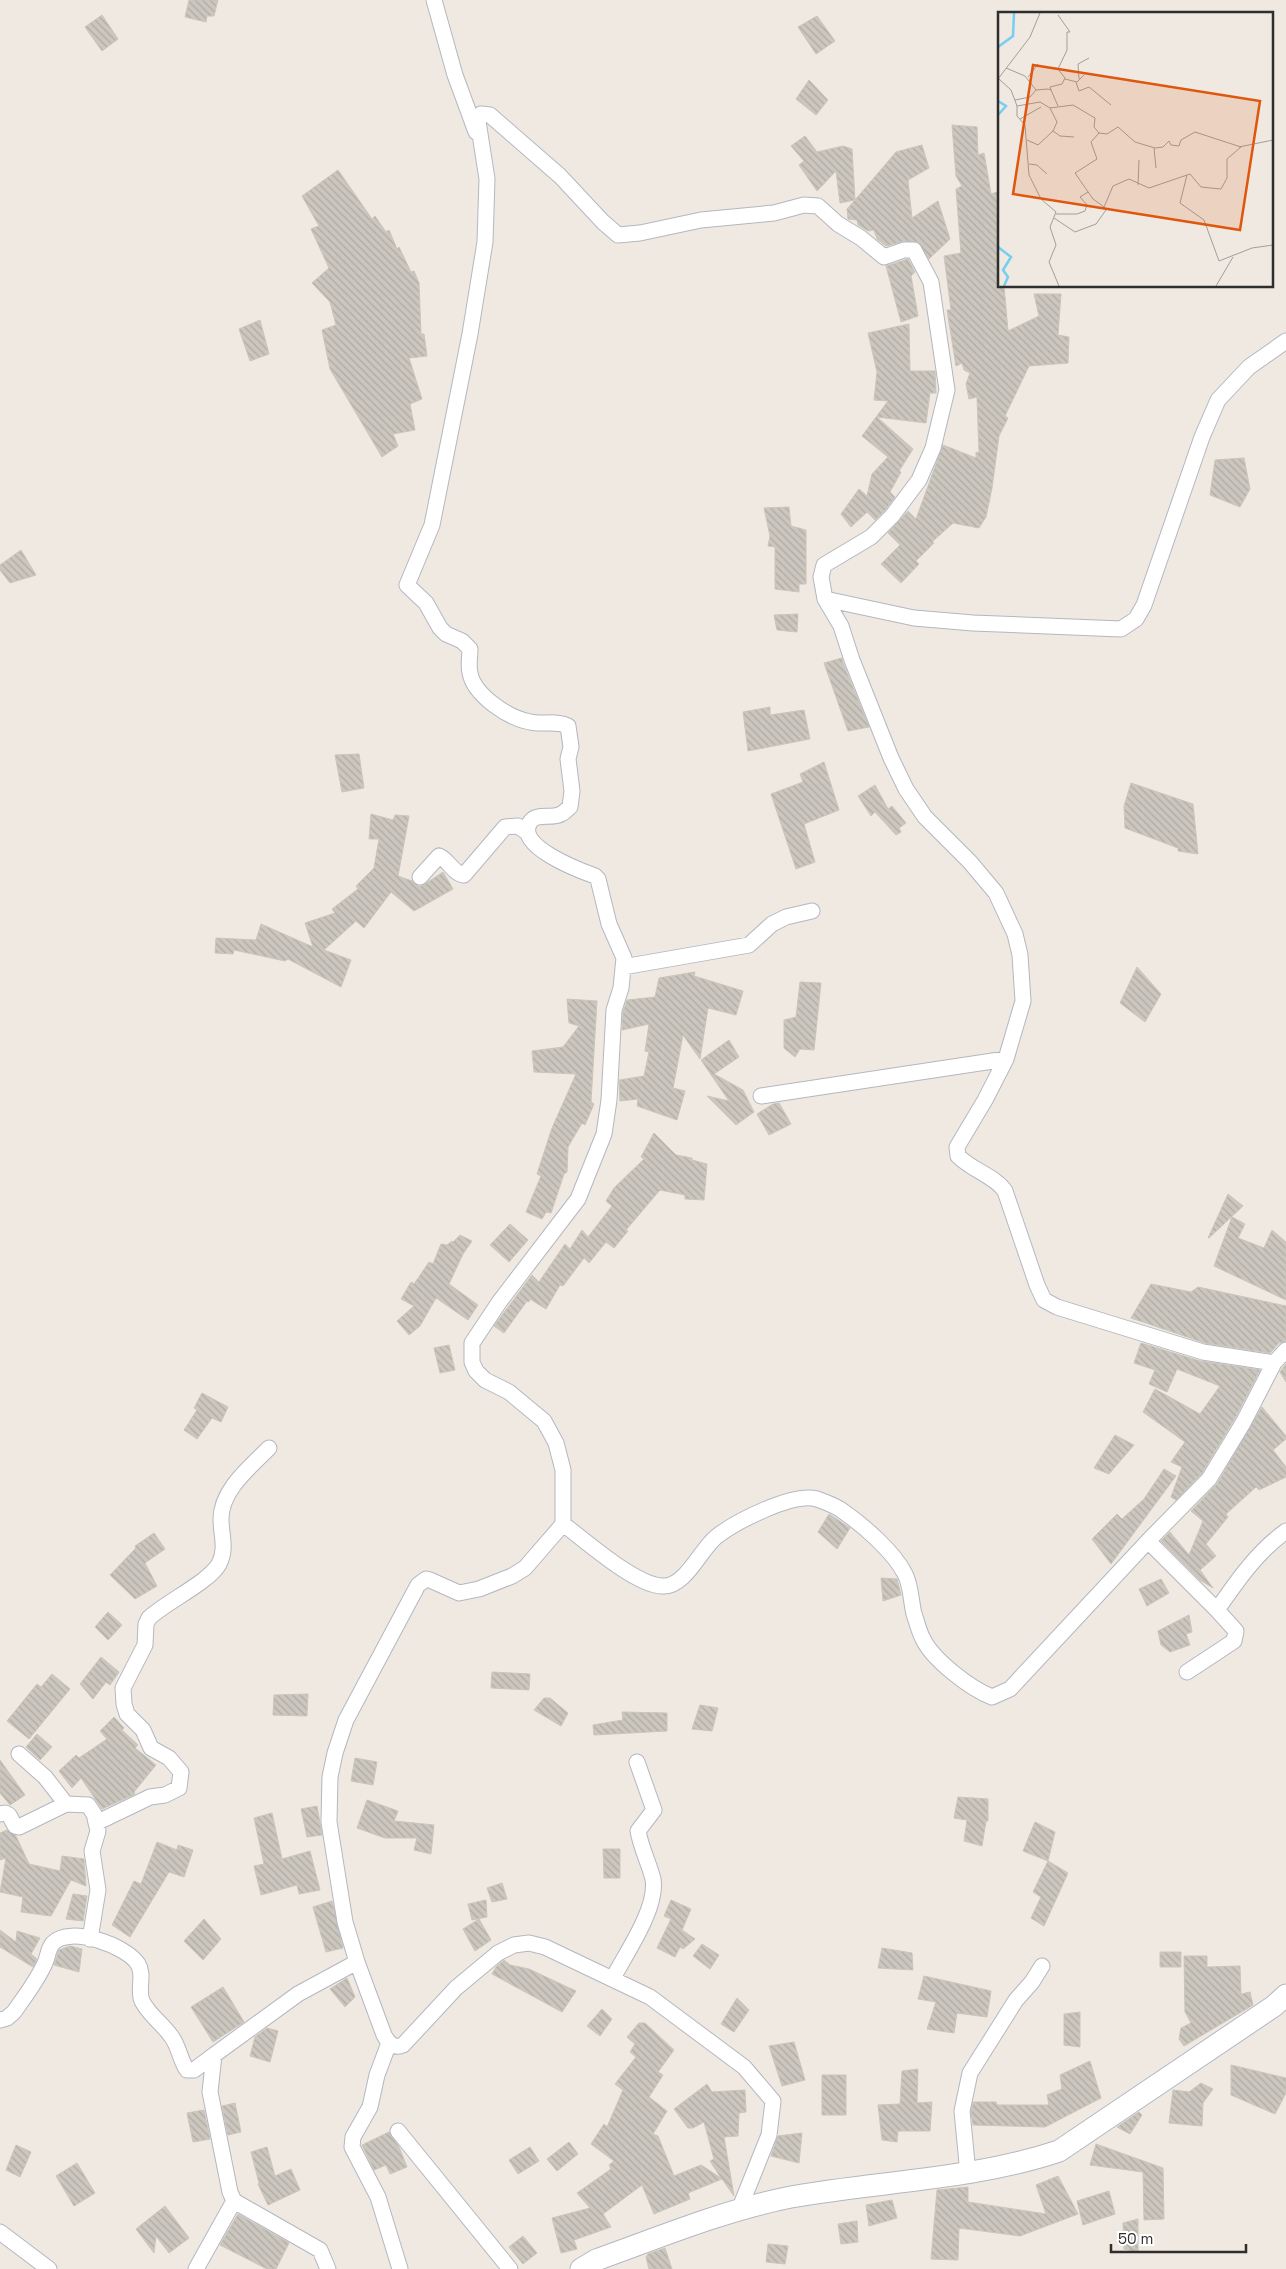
<svg xmlns="http://www.w3.org/2000/svg" width="1286" height="2269" font-family="'Space Grotesk',sans-serif">
  <style>
    .building { fill: url(#building-back-hatch); stroke: #cbc5ba }
    .lines { fill: none; stroke-linecap: round; stroke-linejoin: round }
    .minor-casing { stroke: #b4b7c1; stroke-width: 17 }
    .secondary-casing { stroke: #b4b7c1; stroke-width: 23 }
    .minor { stroke: #fff; stroke-width: 15 }
    .secondary { stroke: #fff; stroke-width: 21 }
    .inset-river { fill: none; stroke: #75cff0; stroke-width: 2.5 }
    .inset-road { fill: none; stroke: #a29e99; stroke-width: 1 }
    .view { fill: #df570e; fill-opacity: 0.15; stroke: #df570e; stroke-width: 2.5 }
    .inset-edge { fill: none; stroke: #2e2e2e; stroke-width: 2.5 }
  </style>
  <defs>
    <pattern id="building-back-hatch" width="6" height="6" patternUnits="userSpaceOnUse" patternTransform="scale(1.25)"><rect width="6" height="6" fill="#cbc7bf"/><path d="M-1 5l2 2M0 0l6 6M5-1l2 2" fill="none" stroke="#afaba4"/></pattern>
  </defs>
  <rect width="100%" height="100%" fill="#efe9e1"/>
  <path class="building" d="M189 0H218L214 16H207L206 22 185 17Z
    M102 15 118 39 102 51 85 27Z
    M817 16 835 41 816 54 798 27Z
    M809 80 828 100 816 115 796 99Z
    M952 125 977 127 978 155 984 153 991 194 997 192 1000 201V286H1004L1008 331 1039 316 1034 294H1061L1058 335 1069 337 1068 363 1029 366 1005 416 1008 418 999 436 992 488 986 517 979 528 953 523 932 542 934 543 916 561 919 564 901 583 881 564 900 545 888 533 908 511 916 519 943 445 976 458V452L979 453 977 397 969 399 966 384 970 373 964 370 962 363 956 366 947 310H951L944 256 961 253 956 189 962 186 956 176Z
    M805 136 817 152 843 146 852 149 855 200 896 152 922 145 929 168 908 180 912 218 938 201 950 239 929 259 918 242 904 241 886 246 877 239 874 230 868 231 858 225 857 220 848 219 847 209 855 200 840 203 836 171 817 191 799 165 804 161 791 146Z
    M338 170 372 219 375 216 386 232 389 230 397 249 399 247 411 272 414 271 419 283 421 334H424L427 356 409 358 422 399 410 404 415 430 393 434 398 446 382 457 330 369 322 330 336 325 330 302 312 283 329 268 311 229 319 226 302 196Z
    M908 259 915 272 911 276 918 316 901 322 886 266Z
    M260 320 269 354 250 361 239 329Z
    M909 324 910 371H935L936 393H930L926 423 877 417 913 449 899 471 901 472 890 492 895 497 885 510 875 520 867 512 851 527 841 514 859 489 867 496 872 474 888 457 862 436 888 401 874 400 877 372 868 333Z
    M1244 458 1250 489 1240 507 1210 495 1215 460Z
    M789 507 791 526 806 530V584H799V592L775 589V547L768 546 770 536 764 508Z
    M21 550 36 575 10 583 0 570V565Z
    M798 614 797 632 777 630 774 615Z
    M842 658 843 663 869 727 848 731 824 663Z
    M770 707V715L804 710 810 739 748 751 743 712Z
    M359 754 364 788 342 792 335 755Z
    M824 762 839 810 804 824 815 862 796 869 771 794 803 782 800 774Z
    M1131 783 1193 804 1198 854 1178 851V848L1125 828 1124 806Z
    M875 785 888 809 892 806 906 823 899 828 901 832 896 835 875 812 871 816 858 796Z
    M371 814 393 820 395 815 409 816 398 876 412 881 418 886H422L443 872 453 889 414 911 391 892 364 928 356 921 324 950 351 960 341 987 288 959 285 961 234 950 233 954 215 953 216 938 256 940 261 924 313 947 305 923 335 913 332 909 358 889 356 886 374 868 379 839H369Z
    M1137 967 1161 994 1145 1022 1120 1003Z
    M695 972 694 976 743 991 736 1015 708 1008 700 1059 683 1035 673 1088 685 1091 677 1120 637 1106 638 1099 620 1101 619 1080 644 1076 649 1052 645 1051 649 1024 622 1030 623 1012 627 1000 655 997 659 978Z
    M800 982 821 983 814 1050 800 1049 795 1057 784 1048V1020L796 1017Z
    M567 999 597 1001 591 1102 594 1104 585 1125 582 1123 568 1147 567 1172 564 1174 551 1213 546 1212 542 1219 526 1212 541 1176 537 1174 552 1128 576 1074 534 1072 532 1051 563 1047 579 1026 569 1023Z
    M729 1040 739 1057 714 1074 743 1090 754 1112 736 1125 707 1096 729 1101 701 1060Z
    M779 1103 791 1124 769 1135 757 1114 773 1104Z
    M654 1133 676 1155 692 1158V1160L707 1164 704 1200 685 1199V1195L660 1190 626 1230 628 1231 614 1248 606 1242 589 1263 584 1258 563 1286 560 1285 546 1309 530 1299 529 1302 527 1301 504 1333 494 1326 532 1275 539 1282 565 1244 570 1249 582 1230 588 1237 612 1206 606 1201 614 1188 644 1159 641 1157Z
    M1228 1194 1243 1206 1209 1238H1208Z
    M1232 1217 1245 1224 1238 1238 1264 1248 1272 1230 1286 1242V1300L1214 1266Z
    M510 1224 528 1240 509 1262 490 1245Z
    M460 1235 472 1241 463 1254 449 1284 478 1305 468 1320 436 1298 420 1326 409 1335 397 1321 414 1306 401 1299 411 1282 414 1284 429 1262 433 1264 441 1244 447 1245 452 1241 453 1242Z
    M1151 1284 1191 1292 1198 1287 1286 1306V1341L1279 1343 1270 1353 1205 1343 1131 1318Z
    M1141 1343 1200 1361 1260 1370 1235 1418 1202 1473 1176 1500 1171 1497 1182 1467 1171 1462 1185 1442 1143 1412 1155 1389 1200 1414 1220 1386 1177 1369 1167 1392 1149 1384 1155 1370 1134 1363Z
    M449 1345 455 1370 440 1373 434 1348Z
    M1286 1364V1382L1280 1372Z
    M202 1393 228 1407 221 1422 212 1418 197 1439 184 1430 197 1410 194 1408Z
    M1262 1407 1286 1436V1439L1273 1450 1286 1467V1477L1259 1490 1256 1487 1226 1514 1228 1517 1206 1544 1216 1556 1200 1570 1213 1588 1200 1580 1161 1541 1170 1532 1189 1555 1203 1521 1191 1511 1217 1484Z
    M1115 1435 1134 1445 1109 1474 1094 1468Z
    M1164 1469 1176 1476 1111 1564 1092 1539 1117 1514 1122 1519 1144 1499Z
    M829 1514 850 1528 837 1549 818 1532Z
    M154 1533 165 1549 145 1563 157 1586 135 1599 110 1575 136 1548 135 1546Z
    M881 1578 897 1579 901 1595 883 1601Z
    M1161 1579 1169 1593 1147 1606 1139 1589Z
    M108 1612 122 1625 108 1640 95 1627Z
    M1189 1615 1192 1632 1186 1634 1190 1645 1170 1652 1161 1645 1158 1631Z
    M101 1657 119 1672 110 1685 106 1682 93 1699 80 1684Z
    M492 1672 530 1674 529 1690 491 1688Z
    M52 1674 70 1689 29 1739 7 1721 37 1684 41 1687Z
    M308 1694 307 1716 273 1715 274 1695Z
    M544 1698H550L568 1713 561 1726 534 1710Z
    M700 1705 718 1708 712 1731 692 1729Z
    M622 1712 667 1713V1731L594 1735 593 1725 623 1720Z
    M114 1717 124 1728 122 1730 138 1745 135 1748 156 1765 134 1792 135 1794 102 1809 81 1778 72 1788 59 1771 76 1755 79 1758 107 1739 100 1731Z
    M37 1734 52 1747 40 1760 26 1747Z
    M355 1758 377 1762 373 1785 351 1781Z
    M0 1760 25 1795 10 1805 0 1793Z
    M958 1797 988 1799V1821H986L982 1846 964 1841 967 1820 954 1818Z
    M367 1800 398 1811 394 1821 434 1825 431 1854 414 1850 417 1838H385L357 1828Z
    M317 1806 322 1835 307 1837 301 1809Z
    M272 1813 282 1859 310 1851 320 1890 299 1894 297 1885 261 1895 254 1866 264 1864 254 1818Z
    M1035 1822 1055 1832 1048 1861 1023 1851Z
    M7 1830 16 1836 29 1864 60 1871 62 1856 84 1859 86 1886 71 1880 51 1916 21 1912 23 1897 0 1892 6 1858 0 1860V1833Z
    M157 1842 177 1850 178 1845 193 1850 184 1877 169 1872 130 1937 112 1925 134 1881 141 1884Z
    M603 1849H620V1878H604Z
    M1048 1861 1068 1873 1044 1926 1031 1918 1041 1897 1033 1892Z
    M502 1883 507 1899 492 1902 487 1888Z
    M73 1894 87 1896 83 1921 66 1919Z
    M486 1900 487 1917 472 1920 468 1904Z
    M671 1900 691 1909 682 1930 695 1939 683 1949 680 1947 675 1957 657 1948 671 1919 664 1916Z
    M332 1901 343 1948 326 1952 313 1907Z
    M204 1919 221 1939 203 1960 184 1941Z
    M479 1919 491 1940 475 1951 463 1929Z
    M0 1930 16 1942 17 1931 40 1938 31 1954 37 1959 33 1967 0 1947Z
    M702 1944 719 1955 710 1969 693 1956Z
    M70 1946 82 1949 79 1972 54 1965 59 1950Z
    M882 1948 912 1953 913 1970 878 1968Z
    M1160 1952H1181V1967H1160Z
    M1184 1956H1207V1967L1240 1966 1241 1994 1250 1992 1253 2005 1184 2046 1179 2039 1181 2028 1191 2023 1185 2012Z
    M504 1960 510 1965 529 1969 576 1991 562 2012 492 1974 496 1967Z
    M924 1976 991 1991 987 2017 957 2013 954 2033 927 2029 936 2002 918 1999Z
    M347 1978 355 1997 345 2007 330 1989Z
    M223 1987 244 2022 213 2042 191 2007Z
    M737 1998 749 2010 734 2032 721 2024Z
    M602 2009 612 2019 600 2036 587 2026Z
    M1080 2012V2047L1064 2045V2014Z
    M639 2023H645L674 2050 658 2072 663 2075 649 2097 667 2111 653 2134 658 2136 674 2176 701 2165 721 2178 710 2161 714 2159 704 2122 693 2128H688L674 2109 707 2084 712 2092 745 2090 746 2112 739 2113 738 2136 724 2137 734 2196 722 2179 688 2193 690 2199 654 2214 642 2185 603 2214 611 2227 574 2240 577 2249 561 2253 552 2218 590 2208 577 2193 611 2169 609 2165 614 2161 591 2144 604 2124 607 2127 623 2090 615 2084 636 2057 630 2052 635 2044 627 2037Z
    M267 2028 278 2031 270 2062 250 2056 255 2037Z
    M794 2042 805 2080 782 2086 769 2046Z
    M1090 2061 1101 2098 1045 2127 973 2125 971 2112 973 2102H996L997 2105H1049L1047 2095 1062 2089 1060 2075Z
    M1231 2065 1286 2078V2093L1275 2114 1231 2095Z
    M918 2069 917 2103 932 2102 930 2131H898L897 2142 882 2140 878 2105 900 2104 902 2071Z
    M822 2075H846V2115H822Z
    M1201 2083 1213 2089 1203 2103 1202 2126 1169 2123 1173 2090 1189 2092Z
    M235 2103 241 2132 228 2135 222 2106Z
    M204 2110 210 2139 193 2142 187 2113Z
    M1139 2112 1142 2115 1130 2134 1117 2127Z
    M389 2132 399 2147 407 2167 390 2174 386 2165 374 2170 362 2145Z
    M802 2133 799 2163 771 2156 778 2136Z
    M569 2142 578 2154 557 2171 547 2159Z
    M1096 2144 1163 2168 1164 2219 1144 2220 1143 2172 1090 2165Z
    M16 2145 31 2152 20 2177 6 2170Z
    M267 2147 275 2176 291 2169 300 2190 268 2205 258 2184 259 2183 251 2152Z
    M530 2147 539 2161 518 2174 509 2160Z
    M77 2163 95 2193 74 2206 56 2176Z
    M1058 2176 1078 2214 1020 2236 959 2228 958 2260 931 2259 937 2190 968 2187V2202L1046 2214 1036 2185Z
    M1109 2191 1115 2214 1083 2225 1077 2201Z
    M892 2200 897 2218 869 2226 866 2205Z
    M165 2206 189 2238 169 2253 156 2236 154 2253 136 2229Z
    M238 2214 289 2243 276 2269H267L220 2245Z
    M1138 2219V2252L1124 2249 1123 2223Z
    M857 2221 858 2242 841 2244 838 2224Z
    M523 2236 537 2253 523 2264 509 2247Z
    M768 2244 788 2246 785 2264 766 2262Z
    M665 2248 672 2269H649L646 2257 648 2254Z"/>
  <g class="lines">
    <g class="minor-casing">
      <path id="minor" d="M434 0 455 75 476 132
        M825 599 914 618 973 623 1121 629 1136 619 1144 605 1202 437 1218 400 1249 367 1286 341
        M420 877 439 856C449 860 453 874 464 875L505 827 518 826 528 833
        M623 967 749 945 772 924 786 917 812 911
        M761 1096 1006 1059
        M563 1524C586 1541 635 1585 662 1586 685 1588 700 1550 716 1537 735 1522 793 1492 817 1499 825 1502 837 1506 844 1512 864 1526 894 1552 905 1574 911 1585 911 1602 914 1614 917 1622 919 1632 923 1639 933 1660 971 1689 992 1697L1010 1689 1148 1541 1209 1479 1243 1423 1274 1363
        M1148 1541 1217 1610C1237 1581 1257 1552 1286 1531
        M1187 1672 1234 1641 1236 1631 1217 1610
        M19 1754 45 1777 66 1804 88 1805 94 1814 98 1831 92 1851 98 1890 90 1939
        M0 1814 5 1813 9 1815 15 1826 19 1827 66 1804
        M96 1823 150 1797 165 1795 179 1788 181 1772 169 1758 151 1748 143 1730 127 1714 124 1704 123 1688 145 1645 146 1624 149 1618C166 1602 209 1582 219 1564 227 1549 221 1535 221 1519 221 1490 250 1467 269 1448
        M613 1978C626 1953 658 1908 653 1879 649 1863 641 1848 638 1831L654 1810 637 1762
        M0 2020 7 2018 14 2012C25 1996 37 1981 45 1963 48 1957 48 1948 53 1943 70 1925 127 1946 138 1964 145 1976 137 1988 142 2001 149 2015 162 2023 171 2036 179 2046 180 2060 187 2070H194L214 2055
        M389 2043 377 2075 370 2107 353 2137 352 2147 378 2197 400 2269
        M398 2131 510 2269
        M968 2174 962 2111 970 2073 1016 2000 1032 1982 1042 1966
        M739 2210 769 2135 773 2101 744 2067 650 1997 545 1947 529 1943 514 1945 498 1953 456 1988 403 2045C394 2049 388 2043 384 2035L357 1962 345 1922 329 1822 330 1777 335 1753 346 1720 418 1585 426 1579 430 1580 459 1593 479 1589 512 1576 525 1568 563 1524V1470L556 1443 544 1421 509 1392 485 1380 476 1371 472 1362V1343L500 1301 578 1199 604 1134 609 1100 614 1010 621 988 624 958 609 924 598 879 595 876C581 871 511 845 531 821 537 813 552 819 561 814 564 813 567 809 570 807L572 791 568 759 571 747 568 726C557 720 542 725 530 722 508 718 474 695 470 673 468 665 470 657 470 649L462 641 446 634 440 628 426 603 407 585 432 525 470 334 485 242 487 179 478 121 481 114 490 115 560 176 603 222 618 235 640 233 701 220 774 213 804 205 818 206 838 224 861 238 884 257 904 250H914L931 282 947 390 933 448 919 480 892 516 871 537 824 565 821 577 825 599 841 626 852 660 891 758 906 789 925 817 970 862 996 893 1015 934 1020 955 1023 1001 1006 1059 985 1100 957 1147 958 1156C973 1171 995 1176 1005 1191L1037 1285 1044 1300 1057 1307 1203 1352 1274 1363 1286 1350
        M0 2232 49 2269
        M196 2269 234 2201
        M328 2269 320 2250 234 2201 230 2192 210 2092 214 2055 298 1994 357 1962"/>
    </g>
    <g class="secondary-casing">
      <path id="secondary" d="M581 2269 596 2260C660 2237 725 2210 791 2197 881 2181 972 2180 1059 2151L1274 2006 1286 1995"/>
    </g>
    <use href="#minor" class="minor"/>
    <use href="#secondary" class="secondary"/>
  </g>
  <g transform="translate(998 12)">
    <rect width="275" height="275" fill="#efe9e1"/>
    <path class="inset-river" d="M0 35 15 24 16 1M0 89 8 94 0 103M0 235 13 245 5 258 10 265 6 274"/>
    <path class="inset-road" d="M8 56 27 64 38 78M30 65 40 52M0 67 32 25 42 1M1 67 13 78 19 94V104L27 113 31 163 43 187 58 200 52 215 58 233 51 250 61 274M67 67 79 70 86 63M81 67 80 52 91 46M78 70 81 79 91 75 113 93M53 78 52 75 64 72 67 66 60 57 69 38V20H72L60 3M17 88 32 85 38 78 50 77 53 78 60 94M19 94 42 90 52 96M22 107 43 95M55 119 62 124 76 125M101 121 93 130 99 147 77 161 95 187 106 195M29 128 40 133 55 119 59 110 52 96 75 93 97 106 96 115 101 121 109 122 120 115 137 130 157 136 165 135 171 129 173 133 181 134 183 128 197 120 243 135 229 147V166L223 177 203 175 192 162 151 176 131 167 115 174 106 195 108 198 98 212 77 220 56 206M241 135 275 128M156 136 158 156M31 152 39 153 49 162M189 163 182 191 206 208 221 249 254 236 275 233M140 173 141 148M58 202H79L87 199 89 193 82 185 90 180M218 274 235 245"/>
    <path class="view" d="M35 53 262 89 242 218 15 182Z"/>
    <rect width="275" height="275" class="inset-edge"/>
  </g>
  <path d="M1111 2244v8h135v-8" fill="none" stroke="#2e2e2e" stroke-width="2.5"/>
  <text x="1118" y="2244" font-size="15" fill="#2e2e2e" stroke="#ffffff" stroke-width="4" paint-order="stroke">50 m</text>
</svg>
